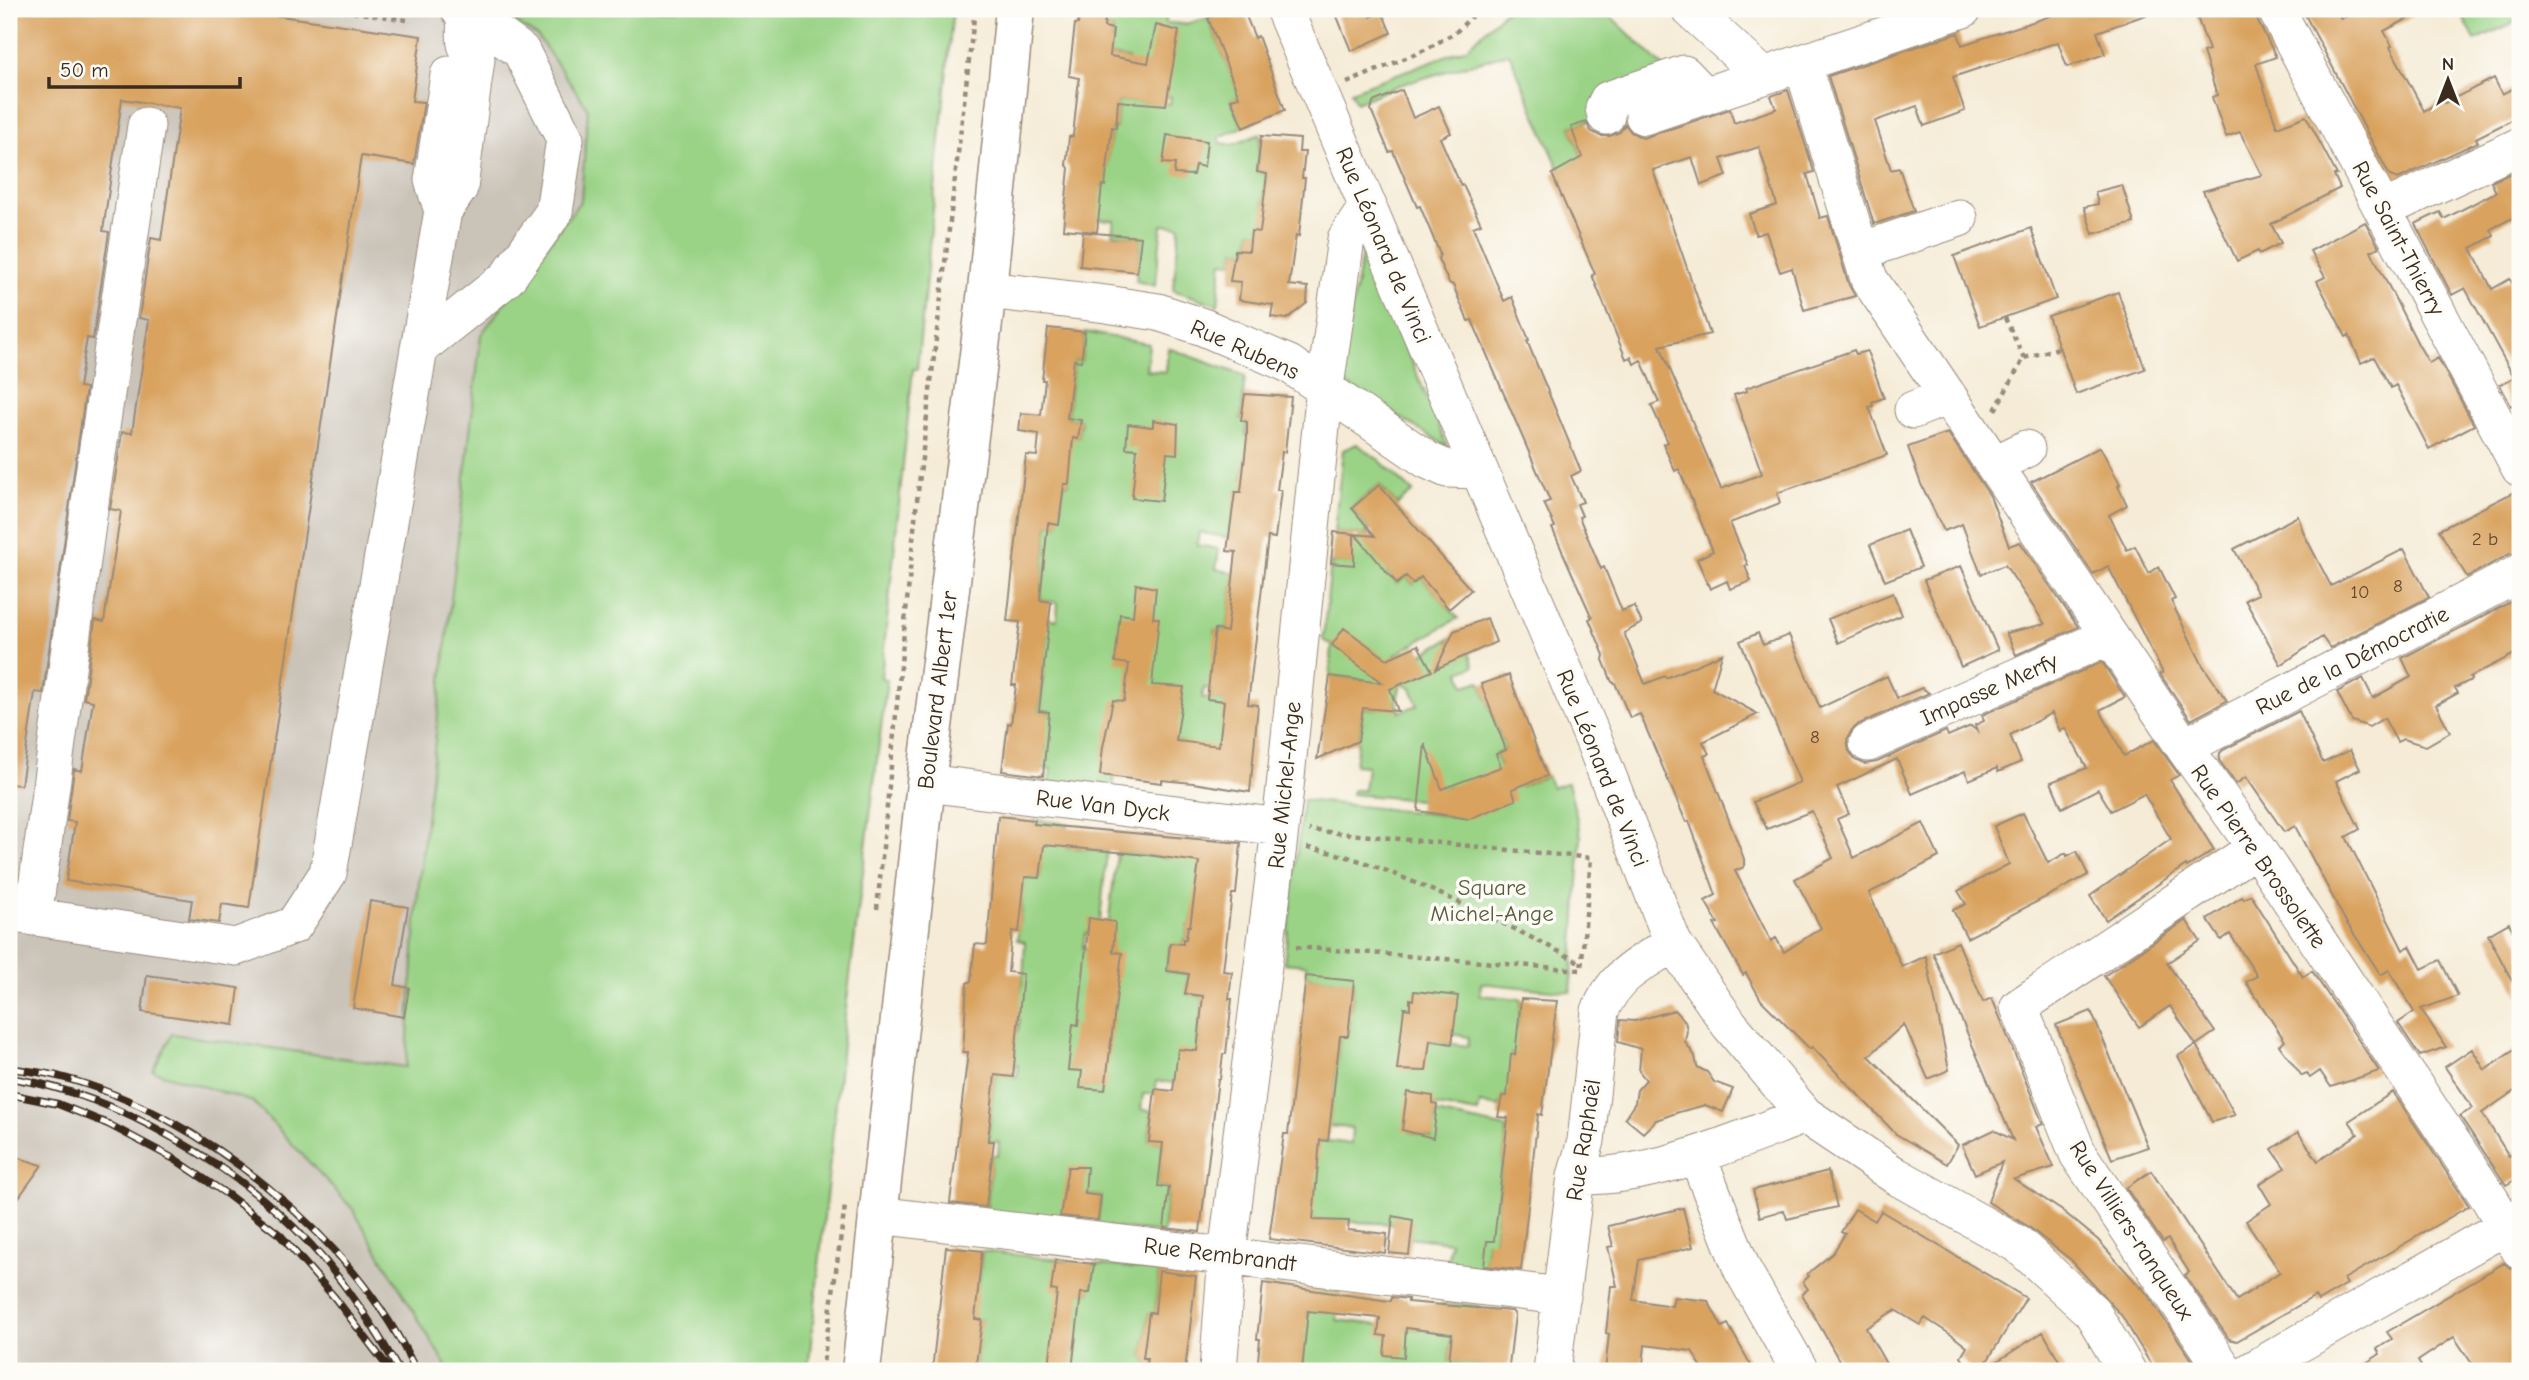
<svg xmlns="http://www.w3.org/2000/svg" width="2529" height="1380" font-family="'Comic Neue',sans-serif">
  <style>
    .industrial { fill: #cac3b8 }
    .green { fill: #9ad386; stroke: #6a7e52; stroke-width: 2; fill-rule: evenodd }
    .building { fill: #d9a35e }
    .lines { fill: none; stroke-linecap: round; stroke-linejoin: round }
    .minor-casing { stroke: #988a7a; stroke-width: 39 }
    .major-casing { stroke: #988a7a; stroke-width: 41 }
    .path { stroke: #988a7a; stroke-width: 4.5; stroke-dasharray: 5 5; stroke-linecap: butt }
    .minor { stroke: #fff; stroke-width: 37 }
    .major { stroke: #fff; stroke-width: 38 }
    .rail-casing { stroke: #3b2a1e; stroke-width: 8 }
    .rail { stroke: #fdfcf7; stroke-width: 5; stroke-dasharray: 16; stroke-linecap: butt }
    .labels { text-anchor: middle; stroke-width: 7; stroke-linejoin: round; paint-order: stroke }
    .number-label { font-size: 19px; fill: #62482e }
    .street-label { font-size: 23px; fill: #3b2a1e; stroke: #fdfcf7 }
    .park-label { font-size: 23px; fill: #585d3d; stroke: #fdfcf7 }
  </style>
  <rect width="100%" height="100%" fill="#fdfcf7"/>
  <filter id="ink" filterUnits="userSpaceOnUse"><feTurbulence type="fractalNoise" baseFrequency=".0143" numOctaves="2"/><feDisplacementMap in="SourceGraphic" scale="14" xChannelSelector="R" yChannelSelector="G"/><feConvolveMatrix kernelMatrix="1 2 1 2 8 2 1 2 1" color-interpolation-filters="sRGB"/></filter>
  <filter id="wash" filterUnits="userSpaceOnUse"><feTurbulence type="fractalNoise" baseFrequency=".00686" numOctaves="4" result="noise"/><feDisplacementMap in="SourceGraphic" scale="28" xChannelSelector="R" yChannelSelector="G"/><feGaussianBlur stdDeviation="1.57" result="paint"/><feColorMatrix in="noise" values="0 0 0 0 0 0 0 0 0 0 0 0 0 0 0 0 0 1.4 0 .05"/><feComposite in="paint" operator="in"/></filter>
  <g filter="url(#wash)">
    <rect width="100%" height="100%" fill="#f5ebd6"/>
    <path class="industrial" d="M9 9H668L516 1371H9Z"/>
    <path class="green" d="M495 9H953L917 369H913L881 678 887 680 845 1016 808 1371H449L352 1208 253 1102 153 1071 172 1034 406 1067 418 891 481 335 581 200 588 109 538 37Z
      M1106 9H1168L1165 23 1186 24 1208 18 1240 97 1231 100 1243 127 1219 137 1221 143 1233 145 1260 134 1257 172 1267 174 1263 203 1270 233 1251 231 1248 251 1235 250 1233 262 1222 261 1218 305 1173 290 1180 226 1162 225 1155 286 1136 281 1141 237 1112 234 1114 220 1094 219 1097 184 1104 186 1112 127 1116 128 1118 101 1170 104 1171 97 1162 95 1128 59 1101 54 1103 41H1112L1113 29 1104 27Z
      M1507 9H1603L1669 72 1593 120 1571 127 1651 351 1639 354 1509 53 1396 86 1356 103 1351 91 1467 48Z
      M2459 9H2520V20L2475 40Z
      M1363 248 1448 447 1339 380Z
      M1085 332 1149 344 1146 370 1166 372 1168 348 1245 376 1241 419 1247 421 1246 436 1253 438V464H1244L1242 478 1250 493 1236 492 1233 507 1245 541 1199 532 1197 545 1219 549 1216 569 1234 573 1227 632 1215 630 1214 689 1204 688 1202 698 1233 702 1226 760C1174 733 1171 738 1117 756L1113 790 1049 783 1051 769 1040 768 1046 746 1036 744 1049 712 1039 711 1047 635 1037 618 1057 620 1058 603 1040 600 1048 523 1058 525 1064 484H1069V438H1078L1081 420 1067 418 1074 360 1081 361Z
      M1357 444 1379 460 1413 492 1397 505 1379 485 1352 508 1370 530 1366 533 1395 565 1387 572 1397 584 1406 576 1413 584 1421 577 1458 618 1396 654 1385 669 1404 664 1451 638 1449 642 1469 652 1474 666 1460 672 1465 686 1480 681 1506 750 1496 754 1500 766 1520 786 1547 776 1552 788 1568 782 1581 836 1571 992 1481 983 1480 995 1521 999 1518 1026 1522 1056 1511 1054 1515 1097 1503 1096 1500 1107 1480 1104 1478 1113 1414 1102 1410 1132 1432 1138 1436 1113 1507 1128 1494 1241H1487L1484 1268 1447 1264 1450 1242 1398 1236 1399 1224 1308 1220 1312 1139 1351 1144 1352 1128 1329 1126 1340 1035 1348 1036 1350 1021 1331 1019 1351 1010 1354 982 1306 976V965L1284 963 1303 800 1461 817 1449 786 1419 800 1352 794 1353 790H1364L1367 766 1355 765 1358 741 1350 736 1359 737 1362 708 1378 709 1381 689 1365 681 1330 676 1332 645 1323 640 1331 563 1353 564 1348 550 1363 535 1334 532 1343 450ZM1401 682 1411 688 1418 705 1400 712 1397 702ZM1443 1007 1453 1034 1469 1037 1468 1046 1429 1041Z
      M1035 820 1068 824 1066 847 1107 851 1100 920 1085 935 1083 948 1105 951 1117 852 1167 858 1170 835 1206 839 1203 868 1190 926H1188L1186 939H1183V944H1170L1167 971 1189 974 1186 994 1203 996 1197 1051 1174 1083 1156 1081 1155 1094H1143L1141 1109 1152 1112 1149 1141 1163 1143 1158 1186 1168 1187 1163 1233 1097 1226 1101 1196 1076 1193 1073 1223 986 1213 992 1155H998L999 1142 988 1141 995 1075 1017 1077 1018 1065 1006 1064 1010 1031 1018 1032 1020 1019 1009 1018C1026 993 1023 971 1025 942L1017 940 1022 907 1021 876 1040 878 1041 863 1030 862Z
      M982 1251 1069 1261 1066 1292 1090 1293 1093 1264 1159 1271 1155 1313H1149L1143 1357 1147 1358 1145 1371H975L981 1320 969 1318 979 1281Z
      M1311 1288 1340 1291 1337 1320 1439 1332 1443 1302 1480 1306 1476 1336 1452 1334 1449 1361 1480 1365 1479 1371H1302L1306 1317H1308Z"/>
    <g id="blocks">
      <path class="building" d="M9 9H231L421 36 412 101 424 102 414 164 361 156 249 908 222 904 219 923 189 919 192 900 66 881 75 822 67 821 74 769 82 771 93 701 84 699 95 620 104 622 121 511 110 509 113 491 122 432 132 433 149 320 139 318 151 238 161 240 180 108 122 99 103 231 109 232 93 339 87 338 79 387 86 388 43 693 35 692 21 785 9 784Z
        M1080 9H1106L1104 27 1113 29 1110 56 1148 63 1156 25 1179 31 1166 105 1118 101 1116 128 1112 127 1105 186 1102 185 1097 232 1063 229 1069 168 1066 164 1067 158 1069 137 1073 136 1079 78 1069 76 1075 24H1078Z
        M1232 9H1243L1255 38 1258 36 1285 110 1243 128 1231 99 1239 97 1208 18Z
        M1334 9H1367L1371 17 1382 12 1391 33 1351 51Z
        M2072 9H2154V12L2097 32 2105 54 2067 67 2058 42 1953 77 1965 111 1924 126 1917 106 1875 121 1891 170 1899 168 1914 211 1874 224 1828 76 1958 33 1962 45Z
        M2194 9H2255L2257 19 2276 57 2256 64 2277 127 2306 116 2337 175H2334L2340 188 2271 224 2281 243 2259 254 2258 251 2237 261 2203 191 2262 175 2240 132 2226 137 2212 97 2217 95 2203 52 2209 50Z
        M2302 9H2336L2341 19 2361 9H2427L2384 31 2392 46 2390 47 2424 111 2443 99 2445 103 2494 78 2502 94 2520 85V116L2476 138 2478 142 2398 179 2390 176Z
        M1402 90 1413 118 1439 106 1451 133 1440 138 1461 186 1463 185 1481 224 1473 227 1504 301 1512 297 1529 340 1527 341 1581 471 1571 476 1583 502 1577 504 1582 516 1579 517 1601 569 1604 567 1622 611 1634 606 1642 623 1624 633 1645 684 1665 676 1666 678 1722 654 1712 689 1758 714 1703 742 1709 754 1704 756 1744 859V867L1735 871 1771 941 1776 938 1784 952 1821 928 1795 879 1833 858 1812 811 1767 829 1753 802 1800 782 1740 641 1758 633 1763 645 1789 635 1820 708 1887 676 1897 698 1922 688 1929 693 1859 724 1852 730 1847 740 1849 751 1855 760 1865 764 1877 762 1946 731 1948 736 1971 726 1977 731 1975 725 1984 721 1982 715 2102 662 2125 697 2100 710 2124 756 2154 740 2179 775 2170 780 2214 850 2187 867 2186 865 2106 920 2090 896 2171 839 2144 794 2111 811 2098 789 2062 808 2051 782 2087 768 2065 728 2060 731 2052 713 2010 735 2021 762 1998 772 1997 768 1969 780 1965 771 1912 794 1897 759 1837 787 1849 814 1837 819 1854 858 1923 823 1939 857 1869 893 1902 967 1926 956 1949 1070 1928 1079 1904 1024 1869 1056 1958 1145 1947 1164 1896 1134 1812 1047 1810 1049 1761 1000 1746 973 1743 975 1714 924 1718 923 1705 901 1716 895 1689 821 1686 822 1640 714 1630 718 1615 683 1612 682 1603 660 1604 655 1589 619 1592 618 1552 528 1555 527 1544 503 1550 501 1472 320 1468 321 1453 285 1449 283 1438 259 1440 254 1420 206 1417 207 1393 151 1389 152 1371 110 1373 102Z
        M1788 90 1814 172 1807 174 1820 218 1828 216 1849 285 1855 296 1804 310 1792 268 1780 272 1766 232 1756 235 1749 214 1777 205 1759 147 1721 159 1727 176 1701 185 1692 157 1653 170 1710 334 1660 346 1721 489 1762 474 1734 395 1747 391 1746 388 1854 350 1856 354 1867 351 1884 398 1872 402 1873 406 1869 407 1887 455 1777 493 1780 503 1730 523 1748 565 1745 566 1751 581 1730 589 1727 581 1710 589 1697 559 1713 551 1679 469 1675 471 1663 444 1668 442 1651 405 1659 402 1641 360 1634 364 1631 357 1626 359 1592 275 1595 274 1583 246 1552 174 1582 157 1571 127 1586 122 1591 131 1600 136H1610L1620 132 1625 124 1631 132 1643 138 1730 109 1734 123 1776 109 1771 96Z
        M1167 135 1207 141 1204 167 1195 165 1193 175 1174 174 1175 164 1163 163Z
        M1261 136 1300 139 1299 152H1305L1302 178H1305L1299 236 1296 235 1289 285 1308 287 1307 303 1287 319 1271 317 1273 305 1239 300 1241 282 1230 281 1235 250 1249 251 1251 231 1260 232 1267 174 1257 172Z
        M2520 169V214L2491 229 2494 236 2471 248 2492 289 2510 279 2520 299V401L2511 406 2500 385 2514 377 2465 288 2452 295 2415 224 2440 212 2444 219 2496 192 2491 182Z
        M2122 185 2134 223 2093 234 2084 207 2098 204 2095 192Z
        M2365 222 2379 247 2371 251 2418 344 2429 363 2438 358 2474 425 2429 449 2396 385 2391 388 2374 357 2361 363 2349 335 2346 337 2317 281 2325 277 2310 251Z
        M2031 228 2056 299 1980 326 1954 256Z
        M1083 232 1141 237 1137 272 1080 266Z
        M2118 292 2145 369 2076 394 2048 316Z
        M1048 328 1085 332 1081 361 1074 360 1067 418 1081 420 1078 439 1073 438 1069 484H1064L1059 525 1048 523 1040 600 1051 602 1039 711 1049 712 1043 776 1002 771 1008 723 1011 724 1016 685H1012L1020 622 1007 621 1026 455 1037 456 1039 434 1019 431 1021 413 1041 415 1045 380H1042Z
        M1245 394 1291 397 1285 452H1282L1277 490H1281L1275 538 1268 537 1248 704 1258 705 1250 792 1193 783 1162 780V783L1100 775 1103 747 1113 700 1124 701 1129 664 1115 662 1120 614 1133 616 1136 584 1156 588 1153 618H1159L1152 685 1184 687 1176 741 1219 746 1224 701 1207 699 1215 629 1227 632 1236 552 1227 551 1235 492H1241L1247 437V422L1241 420Z
        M1153 420 1178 424 1177 454 1167 453 1161 501 1132 498 1137 449 1126 448 1128 424 1153 427Z
        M1948 433 1990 496 2009 546 2020 542 2078 627 2016 655 2006 633 2045 624 2005 565 1981 574 1962 524 1944 531 1921 484 1908 447Z
        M2100 447 2120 484 2118 486 2127 505 2109 515 2127 550 2135 546 2149 573 2159 567 2175 599 2171 601 2202 664 2227 701 2191 720 2160 674 2163 673 2108 566 2093 574 2031 482Z
        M1379 485 1471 590 1449 609 1421 577 1413 584 1406 576 1397 584 1355 534 1375 536 1352 508Z
        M2520 489V552L2510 554 2467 577 2439 530Z
        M2298 516 2304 534 2331 586 2404 549 2429 597 2330 648 2322 637 2281 665 2245 600 2258 594 2234 549Z
        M1906 530 1921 567 1885 581 1870 545Z
        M1334 532 1354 534V565L1331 563Z
        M1961 566 1998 650 1961 667 1924 580Z
        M1893 593 1902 615 1838 643 1828 619Z
        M2520 597V651L2470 677 2471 680 2455 688 2458 693 2436 705 2450 732 2426 746 2403 739 2397 742 2384 718 2369 727 2352 721 2337 692 2363 678 2373 698 2411 677 2402 658Z
        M1487 618 1496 642 1436 669 1454 631Z
        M1344 628 1387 659 1418 645 1432 671 1390 689 1398 711 1363 708 1358 741 1317 759 1330 676 1382 683 1332 645Z
        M1509 675 1547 776 1512 789 1516 800 1469 819 1418 811 1425 744 1442 789 1501 767 1496 754 1506 750 1481 684Z
        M2299 711 2323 763 2350 750 2360 769 2336 781 2360 829 2346 837 2403 950 2410 946 2422 969 2440 960 2458 996 2421 1009 2446 1047 2420 1056 2398 1023 2414 1012 2389 970 2381 975 2346 922 2295 826 2284 832 2246 777 2236 784 2219 760 2220 753 2223 750Z
        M2023 813 2048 863 2066 853 2067 856 2077 851 2088 875 1967 938 1953 910 1966 904 1958 891 2009 864 1994 826Z
        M998 816 1035 820 1034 824 1241 843 1236 894H1232L1223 971 1232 972 1229 999H1232L1226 1054H1223L1220 1079H1218L1200 1232 1164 1228 1169 1187 1158 1186 1163 1143 1149 1142 1155 1089 1173 1091 1178 1049 1197 1051 1203 996 1185 994 1189 974 1167 971 1170 943 1183 944V939H1186L1188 926H1190L1199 862 1148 855 1044 845 1040 878 1025 877 1019 932 1012 931 1008 972 1023 974 1013 1077 995 1075 988 1141H994L986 1207 950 1203 968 1052H963L967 983 971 981 975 944 987 945Z
        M2251 895 2303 977 2312 971 2379 1071 2331 1087 2320 1071 2310 1078 2307 1074 2302 1076 2279 1045 2285 1041 2246 982 2257 976 2230 934 2221 940 2207 919 2242 897 2244 899Z
        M370 901 408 907 395 985 409 988 404 1017 353 1008Z
        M1089 918 1115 922 1113 952 1122 953 1105 1090 1080 1088 1082 1071 1068 1070 1073 1024 1078 1025Z
        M2186 920 2200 941 2167 963 2215 1032 2196 1045 2235 1115 2212 1122 2178 1056 2196 1045 2170 1006 2139 1027 2104 976Z
        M2509 923 2520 944V996L2488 935Z
        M1958 942 1983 1002 1992 998 2043 1124 2036 1127 2054 1167 2014 1179 2064 1212 2098 1240 2141 1288 2142 1287 2195 1364 2183 1371H2155L2122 1316 2071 1260 2029 1227 1988 1202 2002 1162 1975 1174 1962 1145 1994 1130 2013 1140 1933 953Z
        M147 975 239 988 234 1025 142 1012Z
        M1306 976 1354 981 1348 1036H1340L1328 1141 1320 1140 1313 1220 1349 1221 1348 1230 1387 1234 1385 1253 1269 1239 1284 1134H1288Z
        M1414 991 1458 996 1452 1044 1430 1040 1426 1071 1397 1070 1404 1008 1410 1009V999L1413 1000Z
        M1521 999 1557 1001 1542 1115 1538 1114 1521 1270 1484 1266 1487 1241H1494L1508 1118 1498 1117 1502 1096H1507L1511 1054 1515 1055Z
        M1675 1010 1685 1021 1687 1030 1685 1042 1695 1056 1697 1067 1707 1072 1714 1082 1733 1089 1723 1112 1705 1105 1679 1112 1656 1120 1643 1133 1625 1118 1635 1103 1637 1090 1646 1080 1639 1071 1641 1049 1618 1042 1620 1020 1635 1021Z
        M2091 1011 2148 1147 2112 1159 2056 1025Z
        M2520 1046V1087L2482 1113 2509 1156 2520 1149V1177L2506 1185 2460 1116 2473 1108 2445 1067 2472 1049 2485 1070Z
        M1407 1092 1433 1096V1104L1437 1105 1433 1138 1402 1130Z
        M2393 1092 2469 1206 2344 1279 2347 1284 2318 1301 2315 1296 2237 1341 2229 1339 2185 1275 2189 1272 2168 1239 2163 1242 2126 1188 2151 1171 2237 1300 2280 1272 2246 1221 2271 1204 2259 1184 2285 1168 2272 1149 2298 1132 2318 1161 2358 1134 2349 1121Z
        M9 1155 42 1165 9 1211Z
        M1068 1167H1087L1085 1194 1101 1196 1098 1220 1060 1216Z
        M1828 1171 1837 1207 1787 1219 1784 1210 1760 1217 1753 1190Z
        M1683 1208 1693 1247 1639 1260 1633 1300 1672 1306 1674 1297 1708 1301 1722 1327 1728 1324 1754 1371H1704L1692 1351 1645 1345 1643 1364 1632 1363V1371H1605L1609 1334 1606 1333 1611 1286H1617L1608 1247 1613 1246 1608 1226Z
        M1855 1209 1875 1221 1881 1211 2026 1298 1981 1371H1970L1961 1357 1967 1347 1953 1336 1925 1318 1920 1325 1895 1310 1866 1328 1890 1371H1845L1802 1294 1808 1289 1803 1282 1809 1276 1807 1274 1833 1253 1845 1234 1841 1232Z
        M1393 1216 1413 1220 1409 1255 1389 1253Z
        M946 1247 982 1251 975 1319 982 1320 975 1371H932Z
        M1055 1260 1094 1264 1090 1293H1081L1072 1369 1049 1367 1057 1291 1051 1290Z
        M2504 1263 2520 1274V1371H2477L2454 1337 2418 1361 2424 1371H2354L2380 1354 2377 1349 2392 1339 2387 1332Z
        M1159 1271 1196 1276 1185 1371H1145L1147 1358H1143L1149 1312 1155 1313Z
        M1263 1283 1382 1300 1391 1301 1392 1297 1408 1299V1302L1512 1311 1515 1315 1509 1365 1507 1366 1506 1371H1479L1480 1365 1449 1361 1452 1334 1406 1328 1404 1357 1384 1355 1386 1336 1378 1335 1380 1318 1308 1311 1302 1371H1257L1260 1339H1257Z
        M2043 1332 2065 1371H1982Z"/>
    </g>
  </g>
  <g filter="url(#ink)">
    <use href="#blocks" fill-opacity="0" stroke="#988a7a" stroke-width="2"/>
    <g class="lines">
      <g class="minor-casing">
        <path id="minor" d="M1284 9 1594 741 1673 943 1729 1024 1805 1115 1896 1176 2019 1245 2092 1312 2127 1371
          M1690 9 1763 76
          M2276 9 2520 468
          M1802 63 1869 279 2184 747 2256 848 2491 1201 2520 1250
          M1606 116 1604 108 1608 100 1684 74 1705 96
          M1644 116 1963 9
          M2384 209 2520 146
          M443 211 433 180 449 75
          M1861 251 1959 218
          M987 290 1106 304 1158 312 1203 327 1289 364 1427 460 1447 469 1478 470
          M419 348 507 278 554 212 565 139 521 51 463 9
          M1913 410 1948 396
          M1994 465 2026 449
          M1868 743 2109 636
          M2184 747 2520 573
          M926 783 1280 827
          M9 913 236 947 294 925 328 873 443 211 459 188 476 59C473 55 467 49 466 44 463 31 470 20 459 9
          M33 917 92 488 146 126
          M1697 1155 1742 1269 1800 1371
          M1576 1176C1655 1178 1733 1142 1805 1115
          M877 1215 1562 1296
          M1218 1371 1227 1255 1284 797 1325 387 1346 239 1368 206
          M1552 1371 1576 1176 1586 1141 1600 1011C1617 972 1639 966 1673 943
          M2225 1371 2078 1154 2019 1007 2256 848
          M2251 1371 2520 1218"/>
      </g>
      <g class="major-casing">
        <path id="major" d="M861 1371 926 783 987 290 1015 9"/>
      </g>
      <path class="path" d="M333 9 407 20
        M1347 83 1427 49 1456 32 1479 9
        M2005 318 2024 358
        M1995 410 2024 358 2059 348
        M1307 848C1350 854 1385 870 1425 887 1478 911 1530 936 1581 963
        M877 909 916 509 975 9
        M1296 947 1581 970 1591 858 1309 830
        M822 1371 845 1206"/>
      <use href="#minor" class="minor"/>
      <use href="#major" class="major"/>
      <g class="rail-casing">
        <path id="rail" d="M9 1068C26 1071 44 1072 61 1077 201 1113 356 1239 416 1371
          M16 1079C119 1096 239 1167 310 1244 345 1282 374 1326 399 1371
          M9 1094 58 1104 108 1124 176 1160 228 1195 280 1235 335 1298 387 1366"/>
      </g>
      <use href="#rail" class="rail"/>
    </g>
  </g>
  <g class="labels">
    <g class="number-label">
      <text x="2485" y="545">2 b</text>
      <text x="2398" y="592">8</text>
      <text x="2360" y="598">10</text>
      <text x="1815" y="743">8</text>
    </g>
    <g class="street-label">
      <text transform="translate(2399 238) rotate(62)" y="8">Rue Saint-Thierry</text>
      <text transform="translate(1384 245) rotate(67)" y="8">Rue Léonard de Vinci</text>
      <text transform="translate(1245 349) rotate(24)" y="8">Rue Rubens</text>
      <text transform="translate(2352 660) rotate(-27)" y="8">Rue de la Démocratie</text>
      <text transform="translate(1989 689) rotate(-24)" y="8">Impasse Merfy</text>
      <text transform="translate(937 690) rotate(-83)" y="8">Boulevard Albert 1er</text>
      <text transform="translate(1603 768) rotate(68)" y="8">Rue Léonard de Vinci</text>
      <text transform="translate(1284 785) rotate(-84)" y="8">Rue Michel-Ange</text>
      <text transform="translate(1103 805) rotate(7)" y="8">Rue Van Dyck</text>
      <text transform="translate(2259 856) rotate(55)" y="8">Rue Pierre Brossolette</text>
      <text transform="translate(1583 1140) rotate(-81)" y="8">Rue Raphaël</text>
      <text transform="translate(2132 1230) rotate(57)" y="8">Rue Villiers-ranqueux</text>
      <text transform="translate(1220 1254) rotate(7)" y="8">Rue Rembrandt</text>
    </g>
    <g class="park-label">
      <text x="1492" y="895">Square<tspan x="1492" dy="26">Michel-Ange</tspan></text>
    </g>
  </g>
  <rect width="2529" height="1380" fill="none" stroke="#fdfcf7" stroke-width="35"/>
  <g transform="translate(2448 80)" stroke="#fdfcf7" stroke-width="5" paint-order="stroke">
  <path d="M0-5L12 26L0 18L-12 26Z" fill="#3b2a1e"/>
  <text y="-10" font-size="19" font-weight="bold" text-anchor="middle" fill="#3b2a1e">N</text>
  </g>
  <path d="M49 77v10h191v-10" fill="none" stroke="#3b2a1e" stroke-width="3.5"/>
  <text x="60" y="77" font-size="21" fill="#3b2a1e" stroke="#fdfcf7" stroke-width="5" paint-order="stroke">50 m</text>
</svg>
